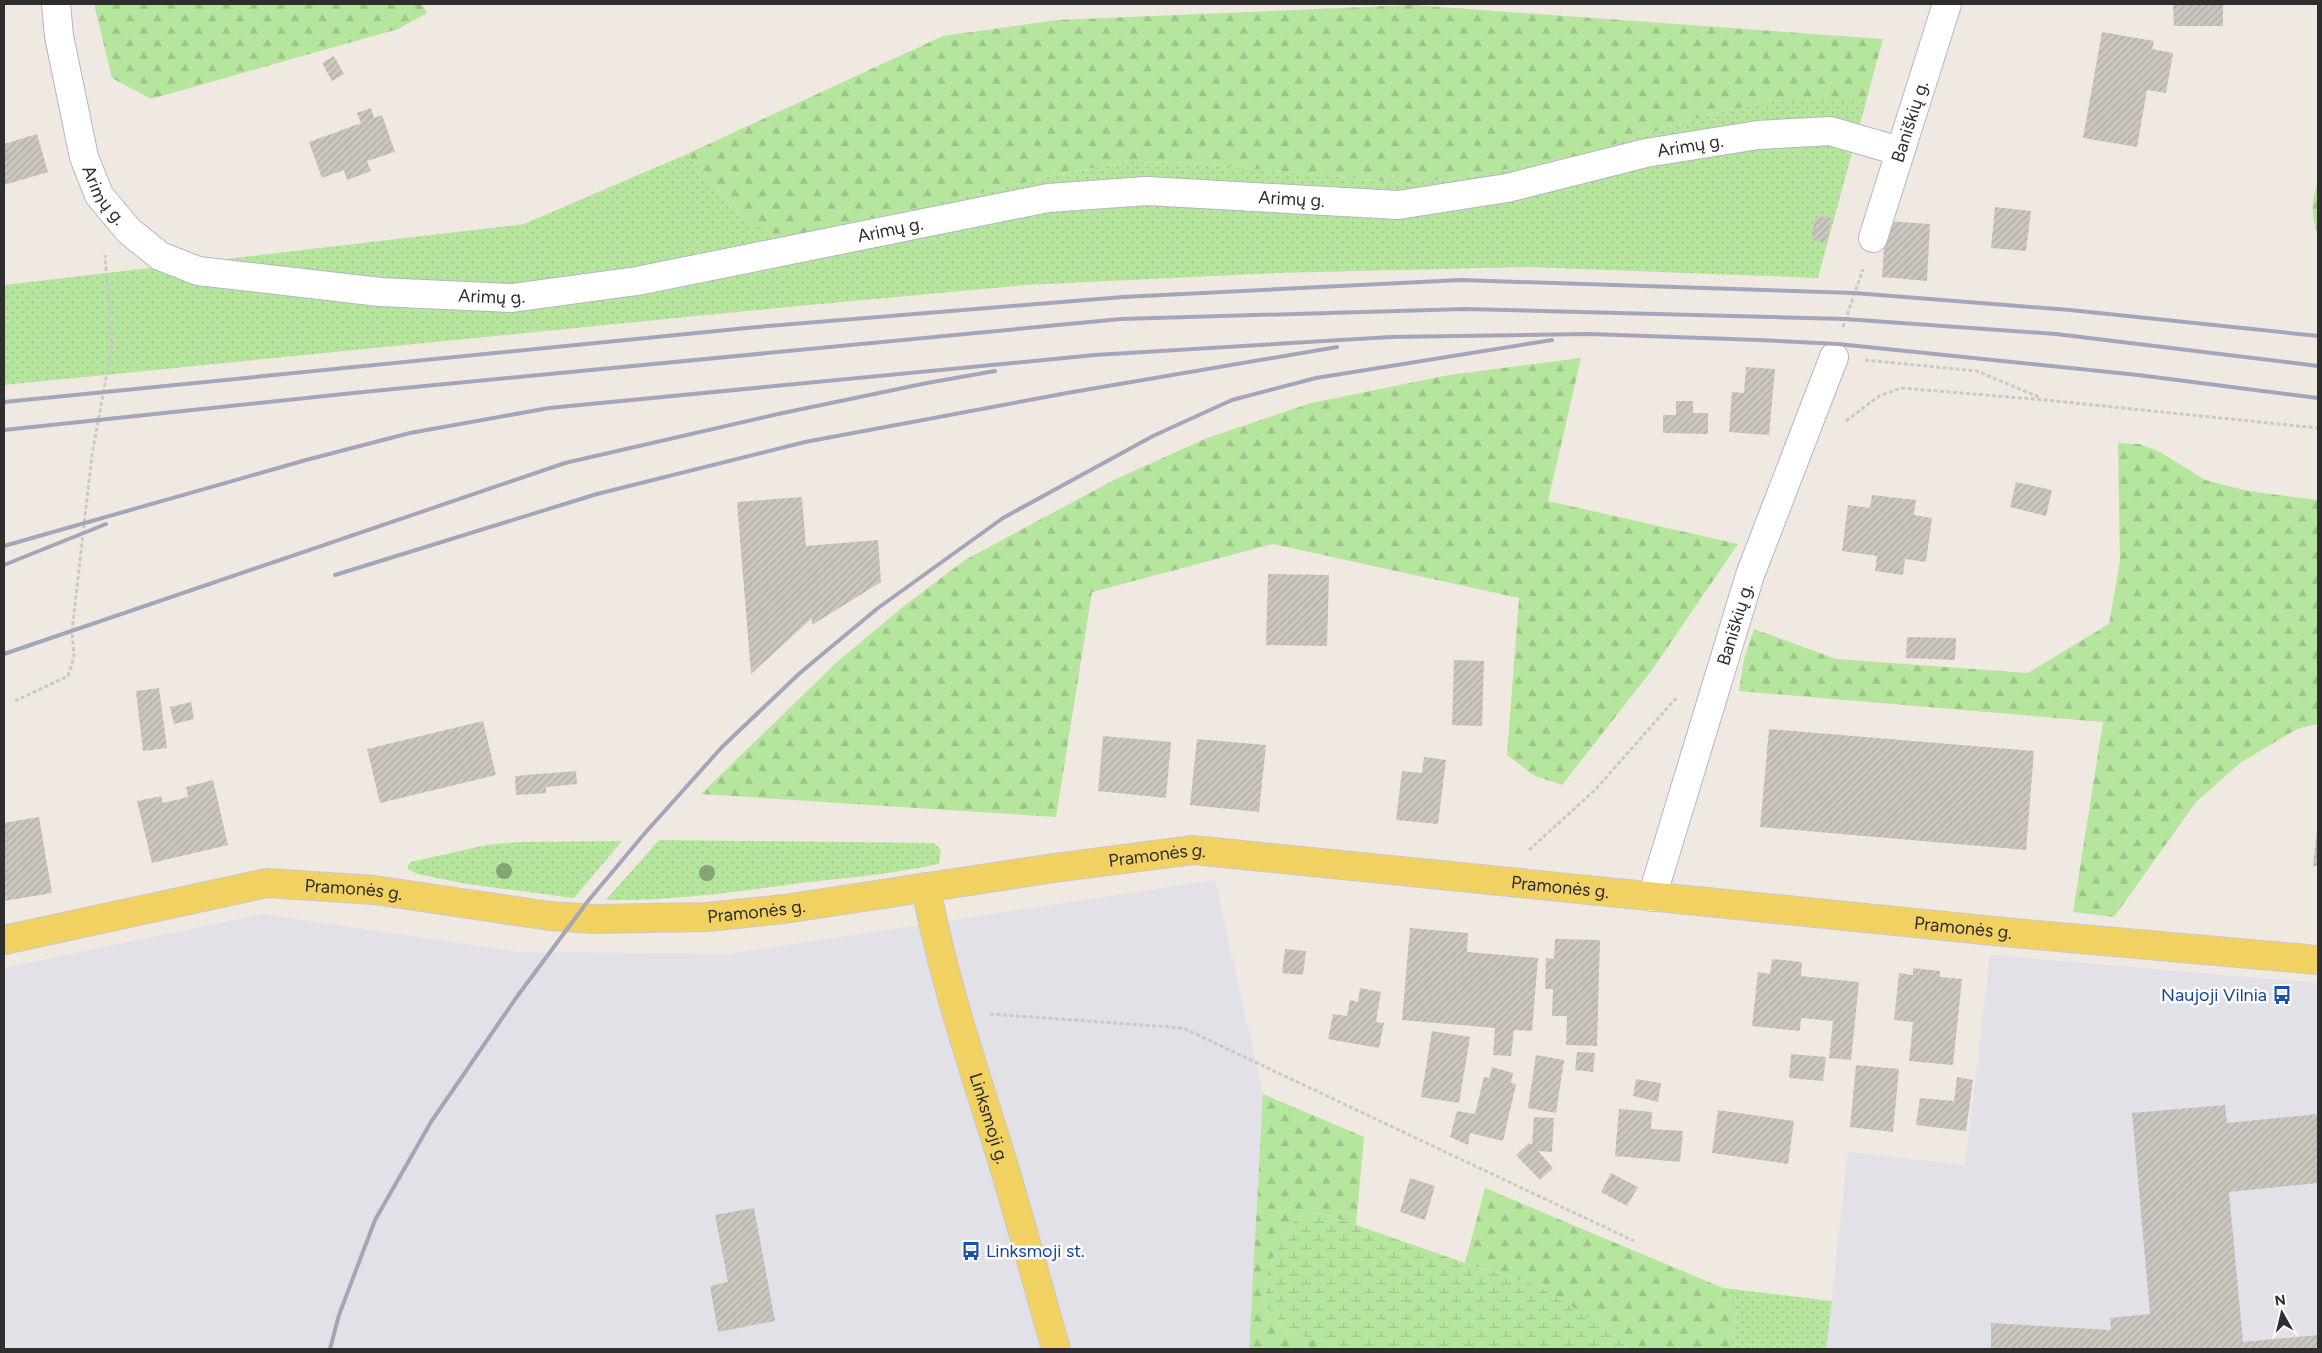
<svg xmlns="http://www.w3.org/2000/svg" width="2322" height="1353" font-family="Figtree,sans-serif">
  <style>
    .industrial { fill: #e3e1e8 }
    .grass { fill: url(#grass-dots) }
    .forest { fill: url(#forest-firs) }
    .wetland { fill: url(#wetland-marsh) }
    .building { fill: url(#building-hatch) }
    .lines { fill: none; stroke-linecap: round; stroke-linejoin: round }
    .minor-casing { stroke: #b4b7c1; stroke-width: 30 }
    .major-casing { stroke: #c9c9c9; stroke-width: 30 }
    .path { stroke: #c9c9c9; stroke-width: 3; stroke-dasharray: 4 2.5; stroke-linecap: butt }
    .minor { stroke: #fff; stroke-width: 28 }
    .major { stroke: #f2d163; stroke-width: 28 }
    .rail { stroke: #a3a6b8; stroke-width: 4 }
    .tree { fill: #84a574 }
    .labels { text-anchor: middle; stroke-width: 5; stroke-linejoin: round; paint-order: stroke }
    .street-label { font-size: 18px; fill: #2e2e2e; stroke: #fff }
    .transit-label { font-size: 18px; fill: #164399; stroke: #fff; text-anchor: end }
  </style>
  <defs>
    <pattern id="grass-dots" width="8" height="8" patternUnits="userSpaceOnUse" patternTransform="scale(1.25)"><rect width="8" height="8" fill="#b6e59e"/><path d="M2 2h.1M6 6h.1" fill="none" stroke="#9dc588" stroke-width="1.8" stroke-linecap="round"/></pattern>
    <pattern id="forest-firs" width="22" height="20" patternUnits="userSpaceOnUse" patternTransform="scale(1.25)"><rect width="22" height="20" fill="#b6e59e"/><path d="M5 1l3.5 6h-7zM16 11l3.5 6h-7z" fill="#9dc588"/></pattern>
    <pattern id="wetland-marsh" width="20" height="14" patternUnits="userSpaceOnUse" patternTransform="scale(1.25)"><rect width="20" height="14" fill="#b6e59e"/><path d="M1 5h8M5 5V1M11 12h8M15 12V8" fill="none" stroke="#9dc588"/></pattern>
    <pattern id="building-hatch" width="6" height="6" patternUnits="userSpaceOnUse" patternTransform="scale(1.25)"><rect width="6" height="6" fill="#cbc7bf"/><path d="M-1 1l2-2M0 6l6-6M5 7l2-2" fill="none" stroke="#afaba4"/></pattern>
  </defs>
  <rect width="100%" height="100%" fill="#efe9e1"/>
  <path class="industrial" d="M1215 880 1263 1094 1249 1349H4V968L262 914 520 952 728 954Z
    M1990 955 2318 983V1349H1826L1848 1152 1965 1165Z"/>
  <path class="grass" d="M1828 98H1867L1818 278 1527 267 1276 273 1025 285 747 311 4 385V285L524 224 687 154 743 219 813 232 1070 172 1129 162 1192 163 1401 183 1458 178 1577 156 1710 114 1773 101Z
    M659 840 934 843 941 850 939 864C893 874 846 878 800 883 735 892 671 901 606 900Z
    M622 841 574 898 467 884 417 874 408 869V865L411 862 486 845 518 842Z
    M1723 1288 1832 1301 1826 1349H1729L1738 1312Z"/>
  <path class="forest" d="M94 4H422L427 13 398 29 151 99 112 78Z
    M1413 5 1883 39 1867 98 1773 101 1710 114 1577 156 1458 178 1401 183 1192 163 1129 162 1070 172 813 232 770 234 743 219 687 154 943 36 1057 20Z
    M2318 181V234C2310 217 2312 197 2318 181Z
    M1581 358 1548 501 1738 544 1652 670 1562 785 1535 776 1507 755 1519 598 1273 544 1092 592 1056 817 701 794 837 662 904 606 965 560 1114 480 1207 438 1311 403 1449 375Z
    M2118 443 2140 444 2160 452 2205 480 2248 491 2318 500V724L2297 729 2240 763 2196 802 2114 917 2073 912 2103 722 1739 691 1744 659 1754 629 1836 659 2028 673 2109 624 2120 561Z
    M1263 1094 1364 1137 1356 1225 1319 1212 1297 1216 1269 1265 1264 1304 1290 1333 1327 1342 1334 1349H1249Z
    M1485 1188 1723 1288 1738 1312 1729 1349H1629L1609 1330 1539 1286 1465 1263Z"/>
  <path class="wetland" d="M1319 1212 1465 1263 1539 1286 1609 1330 1629 1349H1334L1327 1342 1290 1333 1264 1304 1269 1265 1297 1216Z"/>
  <path class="building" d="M2173 4H2223V26H2174Z
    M2102 32 2154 41 2152 49 2173 53 2166 93 2147 90 2137 147 2083 138Z
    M334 56 344 74 332 81 322 63Z
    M371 108 374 118 382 115 395 152 367 161 371 171 347 180 344 170 322 178 309 142 361 123 357 113Z
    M37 134 48 172 4 185V144Z
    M1995 207 2031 211 2026 251 1991 248Z
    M1816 216 1832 218 1827 243 1811 240Z
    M1886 221 1930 224 1927 281 1882 277Z
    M1746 367 1775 369 1769 435 1729 432 1732 392 1744 393Z
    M1676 401H1693V413H1708V434L1663 433V415H1676Z
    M2016 482 2052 490 2046 516 2010 507Z
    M1872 495 1916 500 1914 515 1932 518 1926 562 1905 559 1903 575 1875 571 1877 556 1842 551 1848 505 1870 508Z
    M802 497 806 546 878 540 881 582 812 625V618L751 674 737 502Z
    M1268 574 1329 575 1327 646 1266 645Z
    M1907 637 1956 638 1955 660 1906 658Z
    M1454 660 1484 661 1482 726 1452 725Z
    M159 688 167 748 143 751 136 691Z
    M191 702 194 719 174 724 170 707Z
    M483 721 496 775 380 803 367 749Z
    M1769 729 2034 751 2026 850 1760 827Z
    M1103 736 1171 742 1166 798 1098 791Z
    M1197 739 1266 745 1259 812 1190 805Z
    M1424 757 1446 760 1438 824 1396 820 1402 771 1422 773Z
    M576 771 577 784 546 787V793L516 795 515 776Z
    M213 780 228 845 152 863 137 801 161 796 163 803 188 797 186 787Z
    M39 817 52 893 4 901V823Z
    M2317 830H2318V866H2313Z
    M1410 928 1468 933 1467 952 1538 958 1532 1031 1514 1030 1511 1056 1493 1055 1495 1028 1402 1020Z
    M1555 939 1600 940 1597 1046 1566 1045 1567 1016H1552L1553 989H1545L1546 958 1554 959Z
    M1285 949 1306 951 1303 975 1282 973Z
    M1772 959 1802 962 1801 976 1859 982 1851 1060 1829 1058 1833 1021 1801 1018 1800 1031 1752 1026 1758 972 1770 974Z
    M1913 968 1940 971V977L1962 979 1953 1065 1909 1061 1913 1022 1894 1020 1899 973 1913 975Z
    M1360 988 1381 992 1376 1022 1384 1023 1379 1048 1328 1039 1333 1014 1347 1016 1350 1000 1358 1002Z
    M1432 1031 1470 1037 1459 1103 1421 1097Z
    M1577 1052 1595 1053 1593 1072 1575 1070Z
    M1791 1054 1826 1057 1823 1081 1789 1078Z
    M1536 1055 1564 1060 1556 1113 1528 1108Z
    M1856 1065 1899 1069 1893 1132 1850 1127Z
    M1492 1067 1513 1073 1511 1083 1516 1084 1503 1141 1470 1133 1468 1145 1450 1137 1457 1111 1475 1114 1484 1077 1489 1078Z
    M1957 1077 1973 1080 1966 1131 1916 1125 1920 1098 1954 1101Z
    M1636 1079 1661 1083 1658 1102 1633 1096Z
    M2225 1105 2227 1123 2318 1114V1183L2229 1192 2243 1342 2318 1335V1349H1991V1323L2111 1330 2110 1318 2150 1314 2132 1113Z
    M1619 1109 1652 1112 1651 1129 1683 1131 1680 1162 1615 1156Z
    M1718 1110 1794 1121 1788 1164 1712 1153Z
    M1534 1117 1554 1118 1552 1152 1538 1151 1553 1168 1540 1180 1516 1155 1529 1143 1532 1145Z
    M1611 1173 1638 1187 1627 1206 1601 1192Z
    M1410 1178 1435 1186 1425 1220 1400 1212Z
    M754 1208 775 1321 718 1332 710 1286 728 1282 715 1215Z"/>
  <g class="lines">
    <g class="minor-casing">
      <g id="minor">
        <path id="s1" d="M56 4 59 36 84 157 99 195 129 231 160 256 198 271 380 292 512 298 637 281 1048 198 1147 191 1398 205 1507 188 1646 153 1758 135 1830 131 1899 151"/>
        <path id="s2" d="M1873 238 1947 4"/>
        <path id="s3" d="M1652 897 1750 575 1834 357"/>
      </g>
    </g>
    <g class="major-casing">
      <g id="major">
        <path id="s4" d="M926 887C943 980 974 1069 1002 1160 1021 1223 1038 1286 1056 1349"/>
        <path id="s5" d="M4 940 267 883 374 890 550 916 595 919 707 917 784 909 1054 868 1193 850 2014 933 2318 960"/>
      </g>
    </g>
    <path class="path" d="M1843 327 1863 269
      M1865 360 1977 371 2041 398
      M1846 421 1879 396 1901 388 2045 400 2318 428
      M15 701 68 676 74 657 72 631 92 455 112 345 105 255
      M1529 850 1595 790 1677 697
      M990 1014 1183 1028 1634 1241"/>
    <use href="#minor" class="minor"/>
    <use href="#major" class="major"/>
    <path class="rail" d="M4 402 757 327 1123 297 1461 280 1854 293 2070 310 2318 336
      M4 430 363 392 1121 319 1465 309 1845 319 2056 334 2318 366
      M4 546 306 460 410 433 549 408 1095 355 1391 337 1589 334 1759 340 1838 344 2138 375 2318 398
      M4 565 106 524
      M335 575 597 494 805 442 1067 393 1337 347
      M4 654 565 463 778 414 927 383 995 371
      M330 1349 339 1315 375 1220 431 1122 516 998 588 901 645 833 722 747 801 672 878 608 1003 518 1153 436 1232 400 1316 378 1552 340"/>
  </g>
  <g class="tree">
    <circle cx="504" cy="871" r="8"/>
    <circle cx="707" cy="873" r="8"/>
  </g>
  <defs>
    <g id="bus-bare" transform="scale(1.5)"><path d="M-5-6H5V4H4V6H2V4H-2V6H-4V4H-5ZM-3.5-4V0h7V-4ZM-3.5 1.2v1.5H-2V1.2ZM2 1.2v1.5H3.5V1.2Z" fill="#1a4fb4" stroke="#fff" stroke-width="2.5" paint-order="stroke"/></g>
  </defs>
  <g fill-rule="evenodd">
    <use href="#bus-bare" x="2282" y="995"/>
    <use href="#bus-bare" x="971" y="1251"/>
  </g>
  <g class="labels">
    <g class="street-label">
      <text dy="6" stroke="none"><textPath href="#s2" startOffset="122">Baniškių g.</textPath></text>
      <text dy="6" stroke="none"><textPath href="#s1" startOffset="1834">Arimų g.</textPath></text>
      <text dy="6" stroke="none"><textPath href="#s1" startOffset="199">Arimų g.</textPath></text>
      <text dy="6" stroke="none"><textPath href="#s1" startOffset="1429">Arimų g.</textPath></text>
      <text dy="6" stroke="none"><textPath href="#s1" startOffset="1024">Arimų g.</textPath></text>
      <text dy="6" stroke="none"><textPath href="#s1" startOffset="619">Arimų g.</textPath></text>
      <text dy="6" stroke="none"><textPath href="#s3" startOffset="285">Baniškių g.</textPath></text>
      <text dy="6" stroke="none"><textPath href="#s5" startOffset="1166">Pramonės g.</textPath></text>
      <text dy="6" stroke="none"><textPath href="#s5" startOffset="1571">Pramonės g.</textPath></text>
      <text dy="6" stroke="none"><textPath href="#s5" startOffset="356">Pramonės g.</textPath></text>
      <text dy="6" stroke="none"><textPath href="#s5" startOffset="761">Pramonės g.</textPath></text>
      <text dy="6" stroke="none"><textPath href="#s5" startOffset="1976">Pramonės g.</textPath></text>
      <text dy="6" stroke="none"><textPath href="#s4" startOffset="240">Linksmoji g.</textPath></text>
    </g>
    <g class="transit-label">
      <text x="2267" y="1001">Naujoji Vilnia</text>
      <text x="986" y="1257" text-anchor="start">Linksmoji st.</text>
    </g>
  </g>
  <rect width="2322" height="1353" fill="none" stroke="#2e2e2e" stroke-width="10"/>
  <g transform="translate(2282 1313) rotate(352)" stroke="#ffffff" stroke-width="4" paint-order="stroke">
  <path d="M0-4L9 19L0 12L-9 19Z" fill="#2e2e2e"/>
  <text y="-8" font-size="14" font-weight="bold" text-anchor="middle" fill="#2e2e2e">N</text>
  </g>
</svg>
